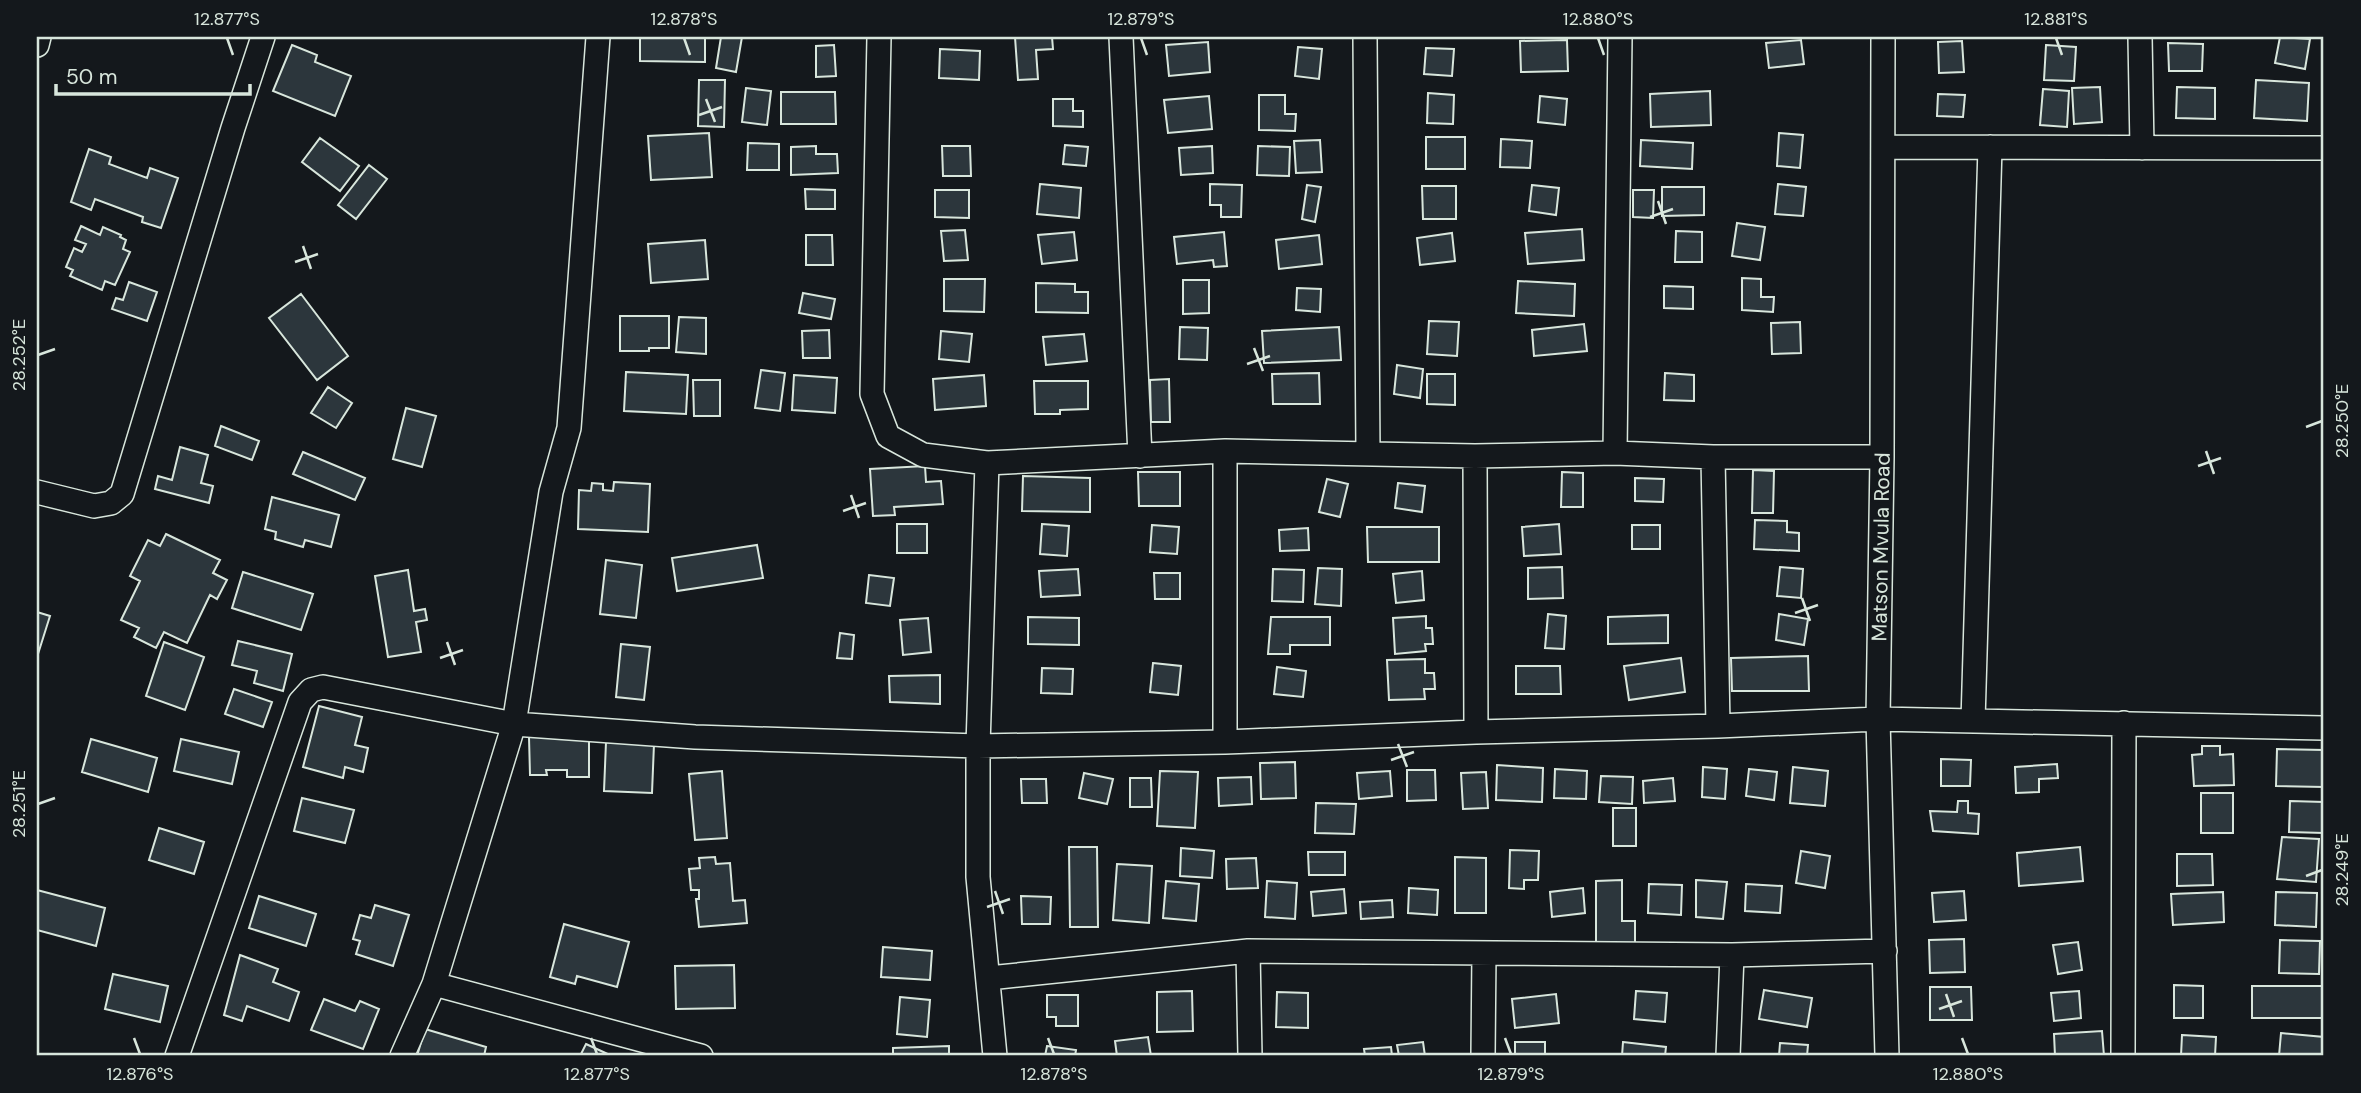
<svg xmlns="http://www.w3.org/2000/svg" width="2361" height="1093" font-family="'DM Sans',sans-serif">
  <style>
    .building { fill: #2c363c; stroke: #d8e6dc; stroke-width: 2 }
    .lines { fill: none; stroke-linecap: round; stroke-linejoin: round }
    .minor-casing { stroke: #d8e6dc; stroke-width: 26 }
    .minor { stroke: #14181c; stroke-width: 23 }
    .ticks { fill: none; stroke: #d8e6dc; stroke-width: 2.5 }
    .labels { text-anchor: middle; stroke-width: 5; stroke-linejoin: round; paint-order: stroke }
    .street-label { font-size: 21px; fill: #d8e6dc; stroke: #14181c }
    .neatline { fill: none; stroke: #d8e6dc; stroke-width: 2.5 }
    .ticks-label { font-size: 18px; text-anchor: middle; fill: #d8e6dc }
  </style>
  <rect width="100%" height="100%" fill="#14181c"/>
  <path class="building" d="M640 37H705V62L640 61Z
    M721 37H742L736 72 716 68Z
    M1015 37H1052L1053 49 1036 50 1038 79 1018 80Z
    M2280 37 2310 39 2305 69 2275 63Z
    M1567 40 1568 71 1521 72 1520 41Z
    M1801 40 1804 64 1769 68 1766 43Z
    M1962 41 1964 72 1939 73 1938 42Z
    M1208 42 1210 72 1169 76 1166 45Z
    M2168 43 2203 44 2202 71H2169Z
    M292 45 317 55 315 62 351 76 335 116 273 91Z
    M834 45 836 76 816 77V46Z
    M2046 45 2076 47 2074 81 2044 80Z
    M1298 47 1322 49 1319 79 1295 76Z
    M1426 48 1454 49 1452 76 1424 74Z
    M940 49 980 51 979 80 939 78Z
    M699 80H725L724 127 698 126Z
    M2256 80 2309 83 2307 121 2254 118Z
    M2100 87 2102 122 2074 124 2072 88Z
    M2177 87 2215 88V119L2176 118Z
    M746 88 771 91 767 125 742 122Z
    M2043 89 2069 91 2067 127 2040 125Z
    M1710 91 1711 125 1651 127 1650 94Z
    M781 92H835L836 124H781Z
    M1428 93 1454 95 1453 124 1427 123Z
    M1938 94 1965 95 1963 117 1937 116Z
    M1259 95H1285V114H1296L1295 131 1259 130Z
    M1209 96 1212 129 1168 133 1164 100Z
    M1540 96 1567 99 1565 125 1538 122Z
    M1053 99H1073V111H1083V127L1053 126Z
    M709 133 712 177 651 180 648 136Z
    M1779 133 1803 135 1800 168 1777 166Z
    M1426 137H1465V169H1426Z
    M320 138 359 166 340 191 302 162Z
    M1501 139 1532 141 1530 168 1500 167Z
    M1320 140 1322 172 1296 173 1294 141Z
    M1641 140 1693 143 1692 169 1640 166Z
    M748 143 779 144V170H747Z
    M1065 145 1088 147 1086 166 1063 164Z
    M816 146V154H837L838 173 791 175V147Z
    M942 146H970L971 176H943Z
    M1212 146 1213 173 1181 175 1179 148Z
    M1258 146 1290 147 1289 176 1257 175Z
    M89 149 111 157 109 164 147 178 150 168 178 178 161 228 142 222 143 217 95 199 91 210 71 202Z
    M369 165 387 179 356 219 338 205Z
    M1040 184 1081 188 1079 218 1037 214Z
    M1210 184 1242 185 1241 217H1221V205H1210Z
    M1778 184 1806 187 1803 216 1775 214Z
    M1307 185 1321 187 1315 222 1302 219Z
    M1532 185 1559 188 1556 215 1529 211Z
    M1422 186H1456V219H1423Z
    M1662 187H1704V215L1662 216Z
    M805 189 835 190V209H806Z
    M935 190H969V218L935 217Z
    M1633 190H1654L1653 218 1633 217Z
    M1737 223 1765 227 1760 260 1732 256Z
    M81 226 100 235 103 227 121 235 120 237 126 240 123 249 130 252 115 285 105 281 102 290 70 276 73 270 66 267 74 248 82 252 86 244 75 240Z
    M1582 229 1584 260 1528 264 1525 233Z
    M965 230 968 260 944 261 941 231Z
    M1676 231 1702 232V262H1675Z
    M1074 232 1077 260 1042 264 1038 235Z
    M1224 232 1227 266 1214 267 1213 260 1177 264 1174 237Z
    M1452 233 1455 261 1420 265 1417 238Z
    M806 235H832L833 265H806Z
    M1319 235 1322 264 1279 269 1276 240Z
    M705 240 708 279 651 283 648 244Z
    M1742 278 1761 279V297H1774L1773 312 1742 310Z
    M944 279H985L984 312 944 311Z
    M1183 280H1209V313L1183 314Z
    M1518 281 1575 284 1574 316 1516 313Z
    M129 282 157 292 147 321 112 309 116 298 123 300Z
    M1036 283 1075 284V292H1088V313L1036 312Z
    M1664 286 1693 287V309L1664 308Z
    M1297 288 1321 289 1320 312 1296 310Z
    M803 293 835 299 831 319 799 313Z
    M301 294 348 356 317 380 269 318Z
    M620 316H669V348H649V351H620Z
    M679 317 706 318V354L676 352Z
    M1429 321 1459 322 1457 356 1427 354Z
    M1800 322 1801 353 1772 354 1771 323Z
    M1584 324 1587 351 1534 356 1532 330Z
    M1180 327 1208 328 1207 360 1179 359Z
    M1339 327 1341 360 1264 363 1262 331Z
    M829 330 830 358H803L802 331Z
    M941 331 972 334 969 362 939 359Z
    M1084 334 1087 361 1046 365 1043 337Z
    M1397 365 1423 369 1420 398 1394 394Z
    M761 370 785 373 780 411 755 408Z
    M626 372 688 375 686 414 624 411Z
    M1319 373 1320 404H1273L1272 374Z
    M1665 373 1694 375V401L1664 400Z
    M1427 374H1455V405L1427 404Z
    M794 375 837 378 835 413 792 410Z
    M984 375 986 406 935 410 933 379Z
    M1169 379 1170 422H1151L1150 380Z
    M693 380H720V416H694Z
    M1034 381H1088V409L1060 410V414H1035Z
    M328 387 352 403 336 428 311 413Z
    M406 408 436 416 422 467 393 459Z
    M221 426 259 441 252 460 215 446Z
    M180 447 208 455 201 483 213 486 209 503 155 489 158 476 172 480Z
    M303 452 365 478 355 500 293 474Z
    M925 466 926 482 941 481 943 504 894 507 895 515 873 516 870 469Z
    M1753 470 1774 471 1773 513H1752Z
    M1138 472H1180V506H1139Z
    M1562 472 1583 473V507H1561Z
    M1023 476 1090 478V512L1022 511Z
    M1635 478 1664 479 1663 502 1635 501Z
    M1327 479 1348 484 1340 517 1319 512Z
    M614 482 650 484 648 532 578 529 579 490 591 491 592 483 603 484V490L613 491Z
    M1398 483 1425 486 1422 512 1395 508Z
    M272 497 339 515 331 547 305 540 303 547 275 539 276 532 265 529Z
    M1755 520 1787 521V532L1799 533V551L1754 549Z
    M897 524H927V553H897Z
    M1042 524 1069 526 1067 556 1040 554Z
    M1559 524 1561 554 1524 556 1522 527Z
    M1152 525 1179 527 1177 554 1150 552Z
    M1632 525H1660V549H1632Z
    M1367 527H1439V562H1368Z
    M1308 528 1309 550 1280 551 1279 530Z
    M166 534 220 560 213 573 227 580 217 599 210 595 187 643 164 632 156 648 134 637 139 628 121 620 140 581 130 576 148 540 160 546Z
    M757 545 763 578 677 591 672 558Z
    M606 560 642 565 636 618 600 614Z
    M1562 567 1563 598 1528 599V568Z
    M1780 567 1803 569 1801 598 1777 596Z
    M1318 568 1342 569 1341 606 1315 604Z
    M1078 569 1080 595 1041 597 1039 571Z
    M1273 569 1304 570 1303 602 1272 601Z
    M408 570 414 611 425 609 427 620 416 622 421 652 388 657 375 576Z
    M1422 571 1424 600 1396 603 1393 574Z
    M243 572 313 594 301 630 232 608Z
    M1154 573H1180V599H1155Z
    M869 575 894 578 890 606 866 603Z
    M37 612 50 616 38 654H37Z
    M1548 614 1566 616 1564 649 1545 648Z
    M1779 614 1808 619 1804 645 1776 640Z
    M1668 615V643L1608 644V617Z
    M1426 616V628H1432L1433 644H1425L1426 651 1395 654 1393 618Z
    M1028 617 1079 618V645L1028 644Z
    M1271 617H1330V645H1290V654H1268Z
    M928 618 931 652 903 655 900 620Z
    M840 633 854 635 852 659 837 658Z
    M238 641 292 654 283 691 254 683 257 671 232 665Z
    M164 642 204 657 185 710 146 696Z
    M621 644 650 647 644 700 616 697Z
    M1808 656 1809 691H1732L1731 658Z
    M1681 658 1685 692 1629 700 1624 666Z
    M1425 659V673H1434L1435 689H1424L1425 699 1389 700 1387 660Z
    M1153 663 1181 666 1178 695 1150 692Z
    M1516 666H1560L1561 694H1516Z
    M1277 667 1306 671 1303 697 1274 694Z
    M1042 668 1073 669 1072 694 1041 693Z
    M940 675V704L890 702 889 676Z
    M234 689 272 702 263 727 225 714Z
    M319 706 362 717 355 745 368 748 363 772 345 767 343 778 303 767Z
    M529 737H589V777H567V770H546L547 775H530Z
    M91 739 157 758 148 792 82 772Z
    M181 739 239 752 232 784 174 771Z
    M606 742 654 744 652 793 604 791Z
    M2202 746H2220V755L2233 754 2234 785 2194 786 2192 755 2202 754Z
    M2277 749 2324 750V787L2276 786Z
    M1941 759 1971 760 1970 786H1941Z
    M1295 762 1296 798 1261 799 1260 763Z
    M2057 764 2058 778 2039 779V792L2016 793 2015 767Z
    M1497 765 1543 768 1542 802 1496 800Z
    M1703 767 1727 769 1725 799 1702 797Z
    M1793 767 1828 771 1825 806 1790 803Z
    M1555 769 1587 771 1586 799 1554 798Z
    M1749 769 1777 772 1774 800 1746 796Z
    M1407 770H1435L1436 800 1407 801Z
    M722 771 727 838 695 840 689 774Z
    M1160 771 1198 772 1195 828 1157 826Z
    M1390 771 1392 796 1359 799 1357 773Z
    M1486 772 1488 808 1463 809 1461 773Z
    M1084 773 1113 779 1107 804 1079 798Z
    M1601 776 1633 777 1632 804 1599 802Z
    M1251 777 1252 804 1219 806 1218 778Z
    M1130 778H1151L1152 807H1130Z
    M1673 778 1675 801 1644 803 1643 781Z
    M1021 779H1046L1047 803H1022Z
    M2201 793H2233V833H2201Z
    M302 798 354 810 345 843 294 831Z
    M1958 801H1968V813L1979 814 1978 834 1933 831 1930 811 1957 812Z
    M2290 801 2324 802V833L2289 832Z
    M1316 803 1356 804 1354 834 1315 833Z
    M1613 808H1636V846H1613Z
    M159 828 204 842 194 874 149 860Z
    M2282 837 2319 839 2316 882 2277 879Z
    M1069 847H1097L1098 927H1070Z
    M2080 847 2083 881 2019 886 2017 853Z
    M1181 848 1214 851 1212 878 1180 876Z
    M1510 850 1539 851 1538 880H1524V889L1509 888Z
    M1801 851 1830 856 1825 888 1796 883Z
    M1308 852H1345V875H1309Z
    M2177 854H2212L2213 885 2177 886Z
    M715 857 716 864 730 863 733 901 745 900 747 923 699 927 696 899H699V890H691L689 869 700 868 699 858Z
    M1455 857 1486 858V913H1455Z
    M1256 858 1258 888 1227 889 1226 859Z
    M1117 864 1152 866 1149 923 1113 920Z
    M1622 880V921H1635V943H1596V881Z
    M1696 880 1727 882 1723 919 1696 917Z
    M1166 881 1199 884 1196 921 1163 918Z
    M1267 881 1297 883 1295 919 1265 917Z
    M1649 884 1682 885 1681 915 1648 913Z
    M1746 884 1782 886 1780 913 1745 911Z
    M1409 888 1438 890 1437 915 1408 913Z
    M1583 888 1585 913 1552 917 1550 892Z
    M1344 889 1346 913 1313 916 1311 892Z
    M37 890 105 908 96 946 37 930Z
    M1964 891 1966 920 1934 922 1932 893Z
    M2223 892 2224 922 2173 925 2171 894Z
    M2276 892 2317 893 2316 927 2275 925Z
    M259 896 316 914 306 946 249 928Z
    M1021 896 1051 897 1050 924H1022Z
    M1392 900 1393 917 1361 919 1360 902Z
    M375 905 409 915 393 966 356 954 360 941 353 939 360 915 371 918Z
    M564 924 629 942 617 987 577 976 575 984 550 977Z
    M1964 939 1965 972 1930 973 1929 940Z
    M2280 940 2320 941 2319 974 2279 973Z
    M2078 942 2082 970 2058 974 2053 945Z
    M883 947 932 951 930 980 881 977Z
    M240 955 278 969 273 982 299 992 289 1021 247 1006 242 1021 224 1015Z
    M734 965 735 1008 676 1009 675 966Z
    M113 974 168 986 160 1022 105 1009Z
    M2174 985 2203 986V1018H2174Z
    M2252 986H2324V1018H2252Z
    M1930 987H1971L1972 1020H1930Z
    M1764 990 1812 998 1807 1027 1759 1019Z
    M1192 991 1193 1031 1157 1032V992Z
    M1636 991 1667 993 1665 1022 1634 1019Z
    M2079 991 2081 1018 2054 1021 2051 993Z
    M1277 992 1308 993V1028L1276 1027Z
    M1556 994 1559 1023 1515 1028 1512 999Z
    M1047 995H1078V1026H1056V1017H1047Z
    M900 997 930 1000 927 1037 897 1034Z
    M324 999 355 1011 360 1001 379 1009 363 1049 311 1030Z
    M425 1029 486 1047 484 1056H417Z
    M2102 1031 2104 1056H2055L2054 1034Z
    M2281 1033 2324 1037V1056H2279Z
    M2182 1035 2216 1037 2215 1056H2181Z
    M1148 1037 1151 1056H1117L1115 1041Z
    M1423 1042 1425 1056H1399L1397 1045Z
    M1515 1042H1545V1056H1515Z
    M1623 1042 1666 1047 1665 1056H1622Z
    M1780 1043 1808 1045 1807 1056H1779Z
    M586 1044 612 1056H580Z
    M949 1046V1056H893V1048Z
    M1047 1046 1076 1050 1075 1056H1045Z
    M1391 1047 1392 1056H1365L1364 1049Z"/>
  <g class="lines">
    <g class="minor-casing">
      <path id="minor" d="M879 37 872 394 888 436 923 455 987 463 1225 451 1475 456 1615 453 1713 457H1882
        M1121 37 1140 456
        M1365 37 1368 453
        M1883 37 1882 457 1878 719 1887 1056
        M2140 37 2142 148
        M37 45 39 37
        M1884 147 2324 148
        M1615 453 1620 37
        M1475 456 1476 732
        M1713 457 1718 726
        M987 463 978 746V877L995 1056
        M37 492 94 506 111 503 122 494 233 128 263 37
        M1973 721 1990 147
        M1225 742V451
        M1248 951 1250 1056
        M989 978 1248 951 1732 955 1885 951
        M434 984 701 1056
        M177 1056 300 702 311 690 323 687 514 724 551 492 569 428 598 37
        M402 1056 434 984 514 724 695 737 978 746 1225 742 1476 732 1718 726 1878 719 2324 728
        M1483 1056 1484 953
        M1728 1056 1732 955
        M2123 1056 2124 723"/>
    </g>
    <use href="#minor" class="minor"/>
  </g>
  <path class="ticks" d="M227 38 233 55M684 38 690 55M1141 38 1147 55M1598 38 1604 55M2056 38 2062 55M706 99 715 122M699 115 722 107M1658 201 1666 224M1650 217 1673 209M303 246 311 269M295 262 318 254M1254 348 1263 371M38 355 55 349M1247 364 1270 356M2306 427 2322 421M2206 451 2214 474M2198 466 2221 458M851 495 859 518M843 511 866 503M1802 598 1810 621M1795 613 1818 605M447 642 455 665M440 658 463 650M1398 744 1407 767M1391 760 1414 752M38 804 55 798M2306 876 2322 870M995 891 1003 914M987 907 1010 899M1946 994 1954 1017M1939 1009 1962 1001M134 1038 140 1054M591 1038 597 1054M1048 1038 1054 1054M1505 1038 1511 1054M1962 1038 1968 1054"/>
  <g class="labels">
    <g class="street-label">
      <text transform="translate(1881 547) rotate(-89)" y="7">Matson Mvula Road</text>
    </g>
  </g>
  <rect width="2361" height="1093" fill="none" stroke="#14181c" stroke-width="77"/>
  <path d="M56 84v10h194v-10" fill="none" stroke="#d8e6dc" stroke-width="3.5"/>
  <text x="66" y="84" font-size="21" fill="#d8e6dc" stroke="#14181c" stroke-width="5" paint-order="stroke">50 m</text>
  <rect x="38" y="38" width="2284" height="1016" class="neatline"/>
  <g class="ticks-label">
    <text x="227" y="25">12.877°S</text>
    <text x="684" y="25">12.878°S</text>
    <text x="1141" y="25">12.879°S</text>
    <text x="1598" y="25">12.880°S</text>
    <text x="2056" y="25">12.881°S</text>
    <text transform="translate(19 355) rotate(-90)" y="6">28.252°E</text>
    <text transform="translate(2342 421) rotate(-90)" y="6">28.250°E</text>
    <text transform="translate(19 804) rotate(-90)" y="6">28.251°E</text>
    <text transform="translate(2342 870) rotate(-90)" y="6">28.249°E</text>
    <text x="140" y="1080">12.876°S</text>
    <text x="597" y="1080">12.877°S</text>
    <text x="1054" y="1080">12.878°S</text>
    <text x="1511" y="1080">12.879°S</text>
    <text x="1968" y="1080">12.880°S</text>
  </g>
</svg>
